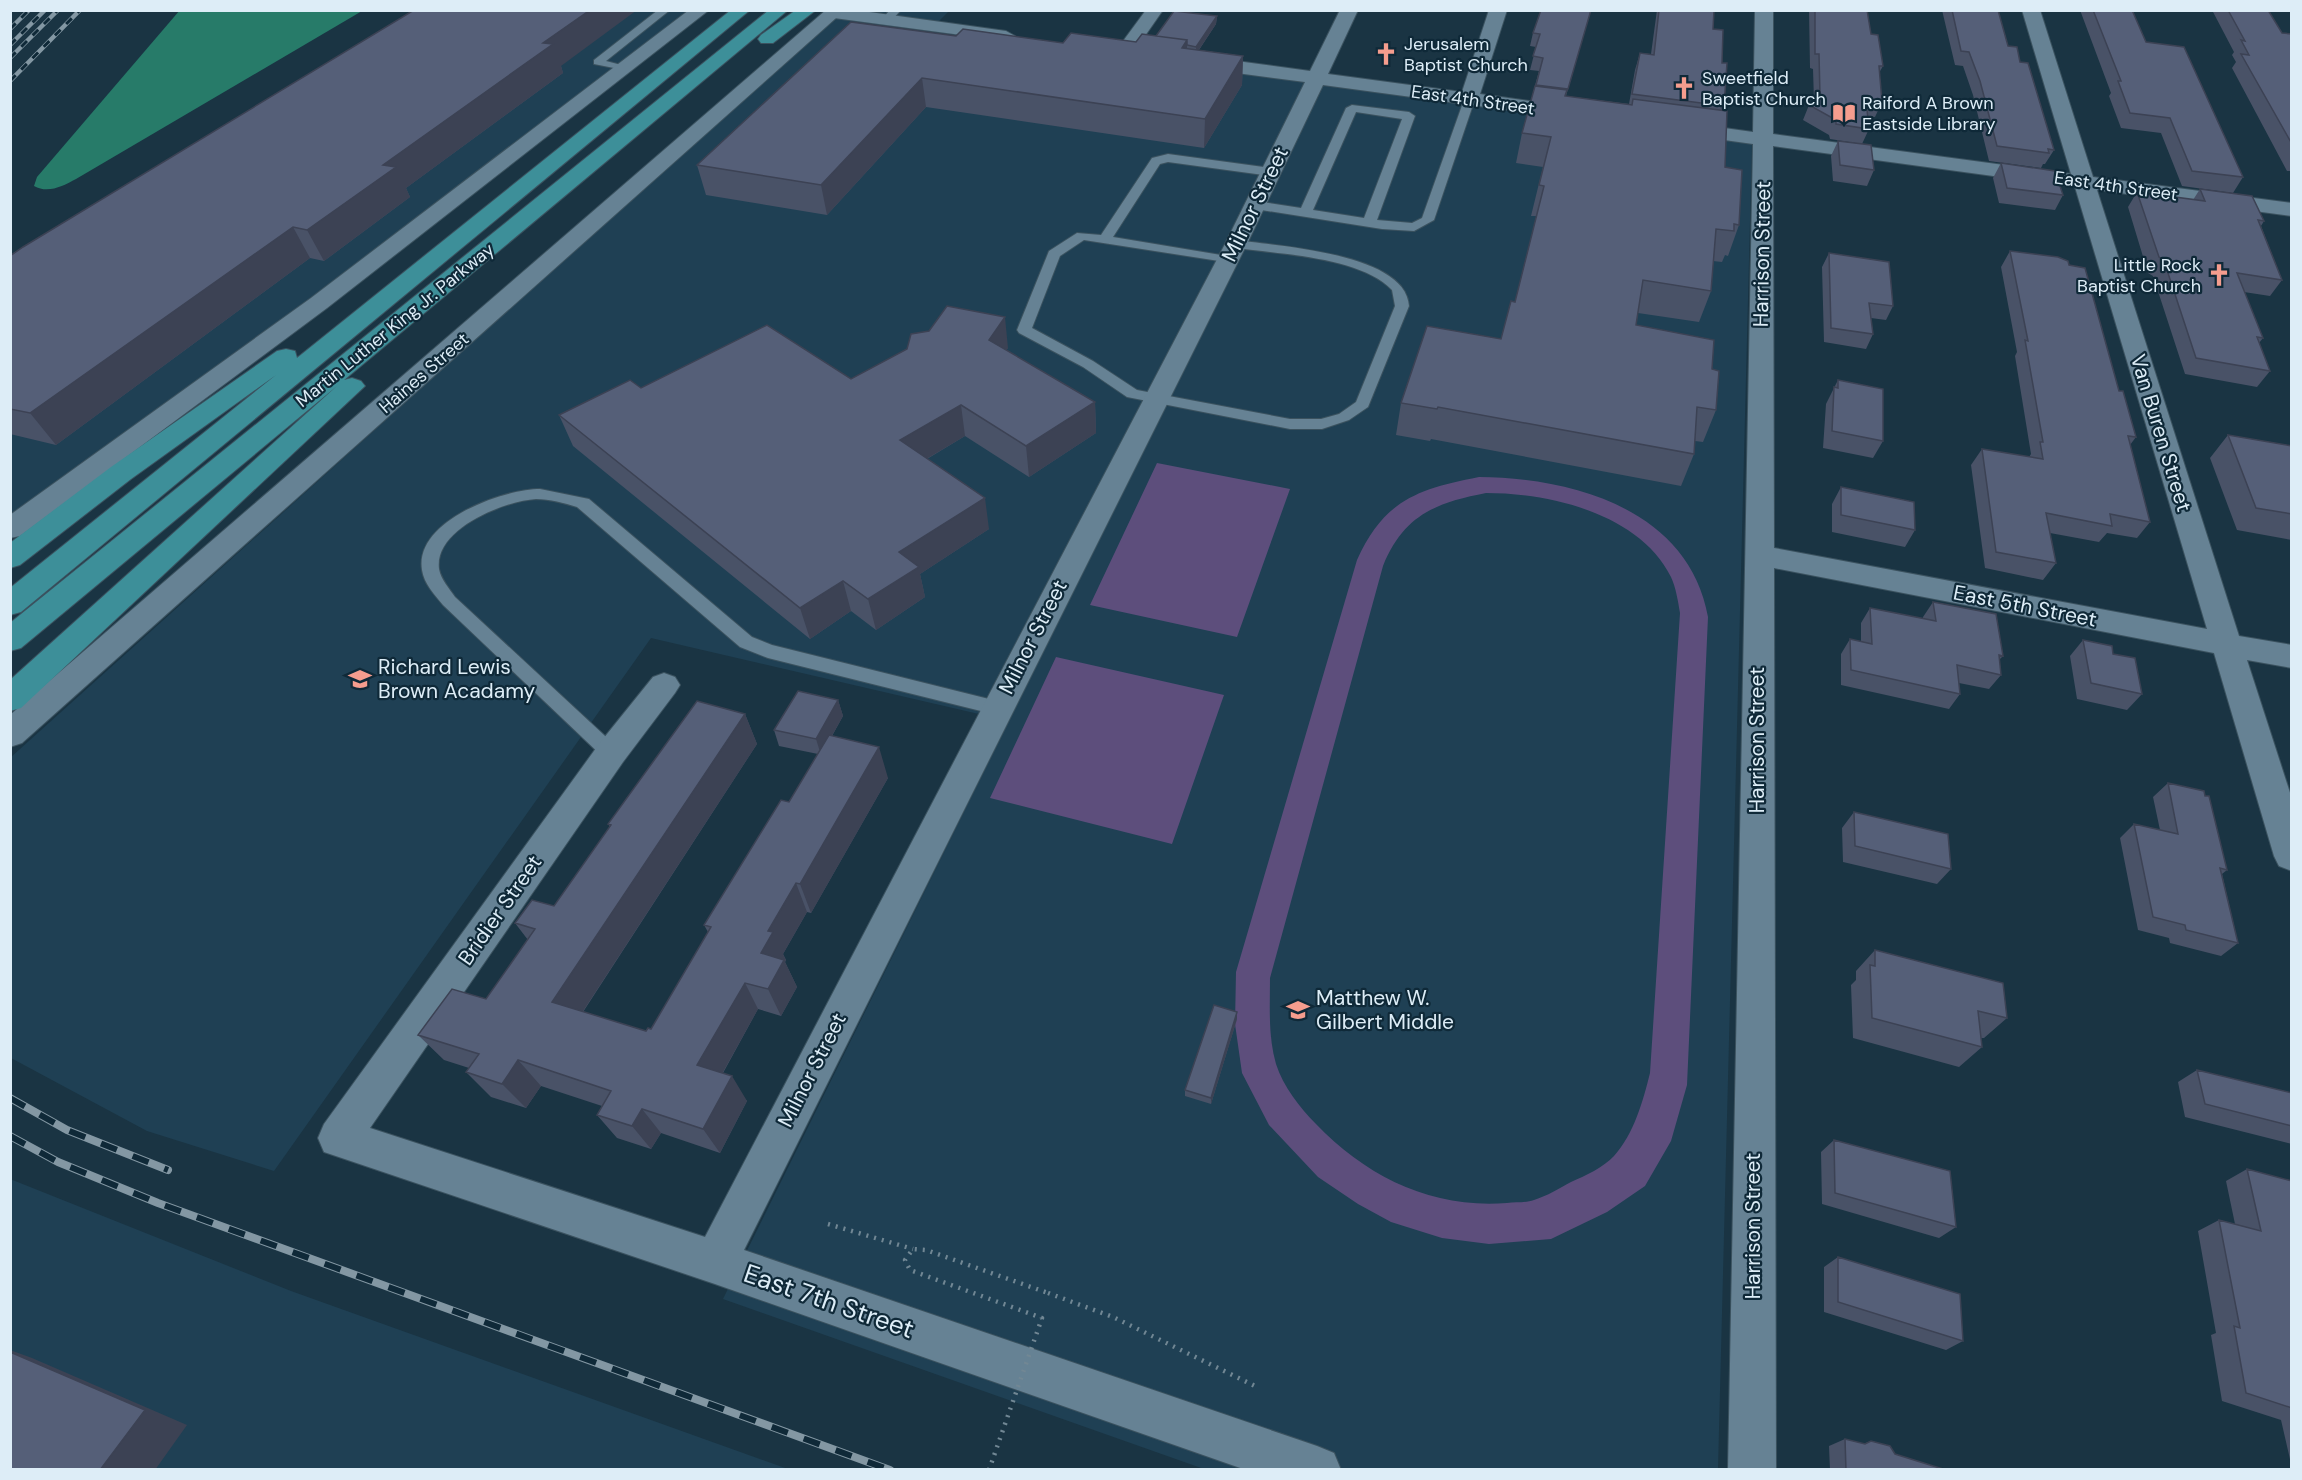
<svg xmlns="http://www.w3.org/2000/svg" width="2302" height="1480" font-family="'DM Sans',sans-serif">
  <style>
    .built { fill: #1f4054 }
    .green { fill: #5d4e7c; fill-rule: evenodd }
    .water { fill: #277b69 }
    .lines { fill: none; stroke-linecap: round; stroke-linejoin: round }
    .service-casing { stroke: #3b525f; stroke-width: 2 }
    .minor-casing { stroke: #3b525f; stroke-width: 2 }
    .tertiary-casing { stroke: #3b525f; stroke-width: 2 }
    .motorway-casing { stroke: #3b525f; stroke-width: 2 }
    .path { stroke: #718794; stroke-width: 4.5; stroke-dasharray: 2 6; stroke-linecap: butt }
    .service { fill: #668294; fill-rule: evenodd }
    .minor { fill: #668294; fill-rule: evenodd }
    .tertiary { fill: #668294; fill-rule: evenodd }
    .motorway { fill: #3d8f99; fill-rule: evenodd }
    .rail-far1-casing { stroke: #8397a3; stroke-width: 4.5 }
    .rail-casing { stroke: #8397a3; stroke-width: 8 }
    .rail-far1 { stroke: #0f2938; stroke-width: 3; stroke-dasharray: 8; stroke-linecap: butt }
    .rail { stroke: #0f2938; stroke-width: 6; stroke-dasharray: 17; stroke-linecap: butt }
    .path-bridge { stroke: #718794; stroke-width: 4.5; stroke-dasharray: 2 6; stroke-linecap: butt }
    .wall { fill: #495267 }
    .shaded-wall { fill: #3c4254 }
    .building { fill: #555f78; stroke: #3c4254; stroke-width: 1.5 }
    .labels { text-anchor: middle; stroke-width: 4.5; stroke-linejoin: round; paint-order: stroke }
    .far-poi-label { font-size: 18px; fill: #ddedf7; stroke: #0f2938; text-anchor: start }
    .far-street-label { font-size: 18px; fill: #ddedf7; stroke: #0f2938 }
    .street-label { font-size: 21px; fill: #ddedf7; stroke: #0f2938 }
    .poi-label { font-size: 21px; fill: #ddedf7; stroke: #0f2938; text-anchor: start }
    .near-street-label { font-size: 26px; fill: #ddedf7; stroke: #0f2938 }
  </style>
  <rect width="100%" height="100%" fill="#1a3443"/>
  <path class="built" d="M466 11H692L329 287 11 518 10 300Z
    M841 11H949L929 31 1752 142 1718 1469H1204L723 1299 1009 721 651 638 274 1171 147 1131 11 1058 10 758Z
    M10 1179 291 1291 788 1469H11Z"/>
  <path class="green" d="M1157 463 1290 489 1237 637 1090 605Z
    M1479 477C1574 478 1689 510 1708 617L1687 1085 1671 1141 1645 1186 1607 1212 1551 1239 1489 1244 1442 1238 1391 1222 1358 1204 1318 1177 1269 1125 1242 1073 1235 1024 1236 972 1357 560C1384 500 1418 489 1479 477ZM1486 493C1550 493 1640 514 1671 577 1676 588 1678 601 1680 613L1650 1073C1643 1101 1634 1134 1614 1156 1604 1167 1585 1176 1571 1182 1560 1188 1547 1196 1534 1200 1526 1203 1516 1202 1507 1203 1432 1209 1367 1177 1316 1124 1300 1108 1283 1086 1276 1064 1268 1037 1270 1006 1270 978L1383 566C1404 515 1435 503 1486 493Z
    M1056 657 1224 695 1172 844 990 798Z"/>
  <path class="water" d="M180 10 362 11 76 179C63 186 48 194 34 186L37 177Z"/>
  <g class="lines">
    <g class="service-casing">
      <path id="service" d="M658 10H670L606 61 629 67V71L594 64V60Z
        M890 10H901L890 22H882L881 20Z
        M1465 97 1475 99 1434 220 1414 231 1382 229 1255 209 1249 205 1255 201 1301 208 1346 108 1352 105 1409 112 1415 116 1377 220 1412 223 1422 218ZM1356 112 1402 119 1364 218 1313 210Z
        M1168 154 1271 168 1277 172 1271 176 1168 162 1160 164 1113 237 1227 256 1232 257V263L1084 240 1060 256 1032 328 1093 361 1137 390 1290 419H1321L1339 414 1356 402 1395 306 1392 290C1361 257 1279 254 1236 248L1229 244 1236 240C1277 246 1406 253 1409 306L1368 407 1349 420 1322 429H1290L1127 397 1083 367 1019 333 1017 330 1049 251 1077 233 1101 235 1152 158Z
        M540 489 589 499 752 637 772 645 997 701 1004 703 1007 708 1004 713 997 715 768 658 740 647 577 507C564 503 550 499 536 499 504 501 434 529 439 569 441 580 449 588 455 597L618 748 621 753 618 758 611 761 604 758 443 605C435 595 424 584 422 570 414 521 503 489 540 489Z"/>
    </g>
    <g class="minor-casing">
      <path id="minor" d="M827 10H855L1006 31 1015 36 1006 41 834 18 828 17Z
        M1146 10H1163L1131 56H1117L1115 52Z
        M1340 10H1358L1328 74 1462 92 1489 10H1507L1480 94 1573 107 1580 109 1583 113 1580 117 1573 119 1323 85 1247 244 744 1250 1317 1446 1334 1453 1341 1470H1246L715 1284 324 1152 318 1138 324 1124 599 744 653 677 664 673 675 677 680 685 675 693 623 762 370 1128 705 1237 1225 244 1305 82 1199 68 1190 62 1199 56 1310 71Z
        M1755 10H1773V134L2071 174 2022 10H2040L2093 177 2292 203V216L2097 190 2239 636 2292 645V668L2247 660 2292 799V871L2279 866 2274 856 2214 653 1774 568 1776 1470H1728L1753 144 1681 134 1674 132 1671 128 1674 124 1681 122 1753 132ZM1773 146 2075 187 2207 629 1774 548Z"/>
    </g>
    <g class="tertiary-casing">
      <path id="tertiary" d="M689 10H709L327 308 20 536 10 538V515L311 298Z
        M826 10H845L22 743 10 747V715Z"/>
    </g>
    <g class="motorway-casing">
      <path id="motorway" d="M731 10H750L21 612 10 615V588L276 375 131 479 20 565 10 568V543L111 467 277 351 286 349 295 351 297 358Z
        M769 10H788L344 380 352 378 361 381 365 386 21 708 10 711V680L337 386 21 648 10 651V623Z
        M796 10H816L773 43H761L758 39 761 35Z"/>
    </g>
    <path class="path" d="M828 1224 913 1249
      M1048 1293 1113 1317 1255 1386"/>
    <use href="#service" class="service"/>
    <use href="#minor" class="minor"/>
    <use href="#tertiary" class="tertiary"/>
    <use href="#motorway" class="motorway"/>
    <g class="rail-far1-casing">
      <path id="rail-far1" d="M10 29 29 10
        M10 45 45 10
        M10 58 58 10
        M10 81 80 10"/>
    </g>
    <g class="rail-casing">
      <path id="rail" d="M10 1098 67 1130 168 1170
        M10 1136 58 1162 158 1203 890 1470"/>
    </g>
    <use href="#rail-far1" class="rail-far1"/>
    <use href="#rail" class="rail"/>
    <path class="path-bridge" d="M989 1470 1042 1318 910 1270 905 1260 913 1249 926 1250 1048 1293"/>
  </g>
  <path class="wall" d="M1591 10 1566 96 1629 104 1635 70 1640 53 1651 54 1657 10H1714L1713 29 1722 63 1724 106 1723 110 1725 167 1739 225 1728 256 1725 255 1722 262 1713 261 1711 291 1699 322 1638 313 1636 325 1712 369 1716 410 1703 442 1695 441 1694 454 1681 486 1431 439 1430 441 1396 435 1401 403 1501 339 1515 302 1537 216H1531L1543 167 1516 163 1522 133 1539 71 1530 70 1536 47 1530 46 1533 33Z
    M1809 10H1867L1871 34 1883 66 1879 73 1882 102 1875 117 1868 116 1869 129 1862 144 1830 139 1829 135 1803 120 1809 105 1814 101 1813 69 1810 68Z
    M1942 10H1998L2008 46 2020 62 2054 150 2045 164H2043L2041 168 1989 161 1973 95 1963 66 1955 65Z
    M2080 10H2132L2146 42 2243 177 2233 193 2182 186 2161 133 2121 128 2109 96 2111 93Z
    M2212 10H2268L2282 33 2292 34V171H2287L2232 68 2236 62 2232 55 2234 52Z
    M1217 16 1216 24 1199 50 1243 56 1242 85 1204 148 926 107 827 215 706 195 697 165 956 36 1063 43 1136 42Z
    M561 66 563 73 406 188 410 197 324 261 310 258 56 445 10 434V256Z
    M1838 141 1874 170 1867 186 1833 181 1831 156Z
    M2001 163 2063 195 2055 210 1999 203 1993 178Z
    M2200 189 2264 221 2261 226 2282 280 2270 296 2244 292 2263 338 2259 343 2270 371 2257 387 2185 374 2153 276 2148 273 2128 207 2137 192 2193 200Z
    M2010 251 2069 265 2119 391 2136 437 2130 445 2150 522 2137 538 2107 533 2099 542 2050 533 2056 563 2043 580 1985 568 1971 465 1982 449 2029 457 2031 454 2015 356 2017 352 2001 267Z
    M1829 253 1893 306 1886 320 1871 318 1873 334 1866 349 1824 342 1822 267Z
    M1008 348 1006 350 1095 402 1096 433 1029 477 965 436 927 459 989 529 920 574 925 597 876 630 851 611 810 639 573 446 559 415 641 388 851 379Z
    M1838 380 1883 441 1873 458 1823 448 1826 404Z
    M2228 435 2292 446V540L2237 530 2210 458Z
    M1841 487 1915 530 1905 547 1832 532V504Z
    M1933 602 2003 656 1999 660 2001 675 1989 689 1959 683 1960 694 1949 709 1841 685V654L1850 639 1861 642V623L1870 608 1923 619V617Z
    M2083 640 2113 654 2142 694 2127 710 2077 699 2070 656Z
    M838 700 843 716 832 736 888 778 811 913 807 912 783 954 786 960 785 962 797 987 781 1016 758 1009 723 1073 747 1101 720 1153 661 1133 651 1149 617 1138 597 1115 602 1106 541 1086 526 1108 491 1097 466 1072 469 1068 444 1060 418 1035 486 999 528 940 515 923 554 906 610 827 608 824 745 714 757 744 583 1012 646 1031 651 1029 708 932 704 925 789 802 818 754 779 746 774 730Z
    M2168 783 2227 870 2222 874 2238 943 2221 956 2170 943 2169 938 2138 930 2120 838 2134 824 2160 830 2153 797Z
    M1854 812 1951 869 1937 884 1843 862 1842 828Z
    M1875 950 2007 1018 1984 1038H1981L1982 1047 1959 1067 1853 1038 1851 985 1856 980V971Z
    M1237 1019 1211 1104 1185 1096V1090Z
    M2197 1070 2292 1093V1144L2185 1117 2178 1082Z
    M1834 1140 1956 1227 1939 1238 1822 1204 1821 1152Z
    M2247 1169 2292 1181V1468L2281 1420 2222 1401 2211 1335 2216 1333 2198 1231 2219 1220 2235 1224 2226 1181Z
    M1838 1257 1963 1341 1946 1350 1824 1312V1267Z
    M1845 1439 1863 1444 1871 1441 1895 1454 1946 1470H1830L1829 1446Z"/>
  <path class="shaded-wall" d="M590 10H637L561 66 563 73 406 188 410 197 324 261 307 230 383 165 543 43Z
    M1217 16 1216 24 1196 54V47Z
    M1187 40V68L1182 48Z
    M1243 56 1242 85 1204 148 1205 119Z
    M922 78 926 107 827 215 821 185Z
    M293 227 310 258 56 445 30 413Z
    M1005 317 1008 348 992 371 989 340Z
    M1095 402 1096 433 1029 477 1026 446Z
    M961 405 965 436 906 471 900 440Z
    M985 498 989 529 920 574 925 597 876 630 868 599 899 552Z
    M843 581 851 611 810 639 800 608Z
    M838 700 843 716 821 755 816 739Z
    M745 714 757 744 572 1028 552 1002Z
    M879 747 888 778 811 913 800 884Z
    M796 883 807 912 783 954 786 960 785 962 797 987 781 1016 768 989 761 953 768 931Z
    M745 983 758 1009 713 1090 697 1065Z
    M1237 1012V1019L1211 1104V1098Z
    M518 1060 541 1086 526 1108 502 1084Z
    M732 1076 747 1101 720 1153 703 1129Z
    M642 1109 661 1133 651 1149 632 1126Z
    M10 1350 32 1358 187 1425 155 1470H100L10 1352Z"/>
  <path class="building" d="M414 10H590L543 43 553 44 383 165 396 167 307 230 293 227 30 413 10 409V256L23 247Z
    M1541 10H1591L1568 89 1536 85 1543 58 1533 56 1540 34 1533 33Z
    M1659 10H1714L1713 29 1723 30 1722 63H1727L1724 106 1632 94 1640 53 1654 55Z
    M1815 10H1867L1871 34 1878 35 1883 66H1879L1882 102 1866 100 1869 129 1836 124V120L1809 105 1820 96 1819 54H1815Z
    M1952 10H1998L2008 46 2017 47 2020 62 2028 63 2054 150 2048 149 2049 153 1997 146 1980 81 1969 52 1961 51Z
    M2093 10H2132L2146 42 2184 47 2243 177 2192 171 2170 118 2130 113 2118 81H2121Z
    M2228 10H2268L2282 33 2292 34V144L2241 54 2249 55 2241 40 2245 41Z
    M1174 11 1217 16 1196 47 1187 45V40L1156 36Z
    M851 22 956 36 963 29 1063 43 1071 33 1136 42 1142 34 1187 40 1182 48 1243 56 1205 119 922 78 821 185 697 165Z
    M1535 86 1567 90 1565 96 1632 105 1633 99 1727 111 1725 167 1742 170 1739 225 1734 224V231L1716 229 1711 291 1643 280 1636 325 1714 340 1712 369 1719 371 1716 410 1697 407 1694 454 1438 407 1437 409 1401 403 1427 326 1501 339 1511 301 1515 302 1544 186 1539 185 1551 137 1522 133Z
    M1838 141 1871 145 1874 170 1840 165Z
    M2001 163 2055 171 2063 195 2007 188Z
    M2200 189 2252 196 2264 221 2258 220 2282 280 2237 273 2263 338 2257 337 2270 371 2196 358 2164 261 2159 257 2137 192 2205 201Z
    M2010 251 2058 257 2068 261 2069 265 2085 268 2119 391H2123L2136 437 2128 436 2150 522 2110 514 2112 526 2046 513 2056 563 1996 552 1982 449 2043 459 2040 442H2043L2025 340 2028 341Z
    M1829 253 1889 262 1893 306 1869 303 1873 334 1831 328Z
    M947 306 1005 317 989 340 1095 402 1026 446 961 405 900 440 985 498 899 552 919 567 868 599 843 581 800 608 559 415 630 380 641 388 767 325 851 379 907 349 911 334 929 331Z
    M1838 380 1883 389V441L1832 431 1834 387 1838 388Z
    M2228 435 2292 446V514L2256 508Z
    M1841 487 1914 502 1915 530 1841 515Z
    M1933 602 1996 614 2003 656 1999 655 2001 675 1957 665 1960 694 1851 670 1850 639 1872 644 1870 608 1936 621Z
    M2083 640 2112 646 2113 654 2135 658 2142 694 2091 683Z
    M798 691 838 700 816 739 774 730Z
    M697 701 745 714 552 1002 646 1031 648 1028 651 1029 711 927 704 925 781 800 789 802 829 735 879 747 800 884 796 883 768 931 773 932 761 953 784 960 768 989 745 983 697 1065 732 1076 703 1129 642 1109 632 1126 597 1115 611 1091 518 1060 502 1084 466 1072 479 1054 418 1035 452 989 486 999 535 929 515 923 532 900 554 906 611 825 608 824Z
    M2168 783 2204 791 2205 796H2209L2227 870 2220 868 2238 943 2186 930 2185 925 2153 917 2134 824 2178 834Z
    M1854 812 1948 834 1951 869 1855 846Z
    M1875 950 2003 983 2007 1018 1978 1011 1982 1047 1872 1018 1870 965 1875 966Z
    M1214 1005 1237 1012 1211 1098 1185 1090Z
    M2197 1070 2292 1093V1126L2205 1104Z
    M1834 1140 1950 1171 1956 1227 1835 1193Z
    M2247 1169 2292 1181V1408L2246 1393 2234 1326 2240 1328 2219 1220 2261 1231Z
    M1838 1257 1960 1294 1963 1341 1838 1302Z
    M10 1352 145 1410 100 1470H10Z
    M1845 1439 1865 1444 1871 1441 1890 1446 1895 1454 1946 1470H1846Z"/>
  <defs>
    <g id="church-bare" transform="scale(1.8)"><path d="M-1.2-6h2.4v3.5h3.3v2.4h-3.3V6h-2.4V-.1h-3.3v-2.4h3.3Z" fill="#f59d8e" stroke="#0f2938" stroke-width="2.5" paint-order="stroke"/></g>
    <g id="library-bare" transform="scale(1.8)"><path d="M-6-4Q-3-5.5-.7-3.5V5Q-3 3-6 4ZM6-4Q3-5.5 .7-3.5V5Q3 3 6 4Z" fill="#f59d8e" stroke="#0f2938" stroke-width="2.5" paint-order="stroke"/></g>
    <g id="school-bare" transform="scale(1.8)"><path d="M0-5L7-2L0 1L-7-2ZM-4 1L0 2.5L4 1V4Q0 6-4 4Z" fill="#f59d8e" stroke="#0f2938" stroke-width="2.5" paint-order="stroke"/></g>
  </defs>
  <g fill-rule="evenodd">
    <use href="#church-bare" x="1386" y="54"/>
    <use href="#church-bare" x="1684" y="88"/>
    <use href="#library-bare" x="1844" y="113"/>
    <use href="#church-bare" x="2219" y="275"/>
    <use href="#school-bare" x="360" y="679"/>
    <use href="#school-bare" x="1298" y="1010"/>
  </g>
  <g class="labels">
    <g class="far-poi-label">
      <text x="1404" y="50">Jerusalem<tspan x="1404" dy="21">Baptist Church</tspan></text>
      <text x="1702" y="84">Sweetfield<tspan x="1702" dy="21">Baptist Church</tspan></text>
      <text x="1862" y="109">Raiford A Brown<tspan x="1862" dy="21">Eastside Library</tspan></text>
      <text x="2201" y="271" text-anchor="end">Little Rock<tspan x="2201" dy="21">Baptist Church</tspan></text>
    </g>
    <g class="far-street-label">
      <text transform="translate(1473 100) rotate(8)" y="6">East 4th Street</text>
      <text transform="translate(2116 186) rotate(8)" y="6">East 4th Street</text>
      <text transform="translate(395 325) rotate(-39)" y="6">Martin Luther King Jr. Parkway</text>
      <text transform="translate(424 373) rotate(-41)" y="6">Haines Street</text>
    </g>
    <g class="street-label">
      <text transform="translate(1255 204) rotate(-64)" y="7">Milnor Street</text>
      <text transform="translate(1762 254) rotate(-89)" y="7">Harrison Street</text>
      <text transform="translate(2161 433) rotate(73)" y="7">Van Buren Street</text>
      <text transform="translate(2025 606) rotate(11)" y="7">East 5th Street</text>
      <text transform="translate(1033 637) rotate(-63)" y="7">Milnor Street</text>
      <text transform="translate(1757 740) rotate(-90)" y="7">Harrison Street</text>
      <text transform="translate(500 910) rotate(-55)" y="7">Bridier Street</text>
      <text transform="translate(812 1070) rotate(-63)" y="7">Milnor Street</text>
      <text transform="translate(1753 1226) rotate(-90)" y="7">Harrison Street</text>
    </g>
    <g class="poi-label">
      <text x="378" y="674">Richard Lewis<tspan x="378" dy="24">Brown Acadamy</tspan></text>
      <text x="1316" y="1005">Matthew W.<tspan x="1316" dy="24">Gilbert Middle</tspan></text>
    </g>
    <g class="near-street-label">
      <text transform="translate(829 1301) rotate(19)" y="9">East 7th Street</text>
    </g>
  </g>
  <rect width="2302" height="1480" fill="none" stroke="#ddedf7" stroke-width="24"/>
</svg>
